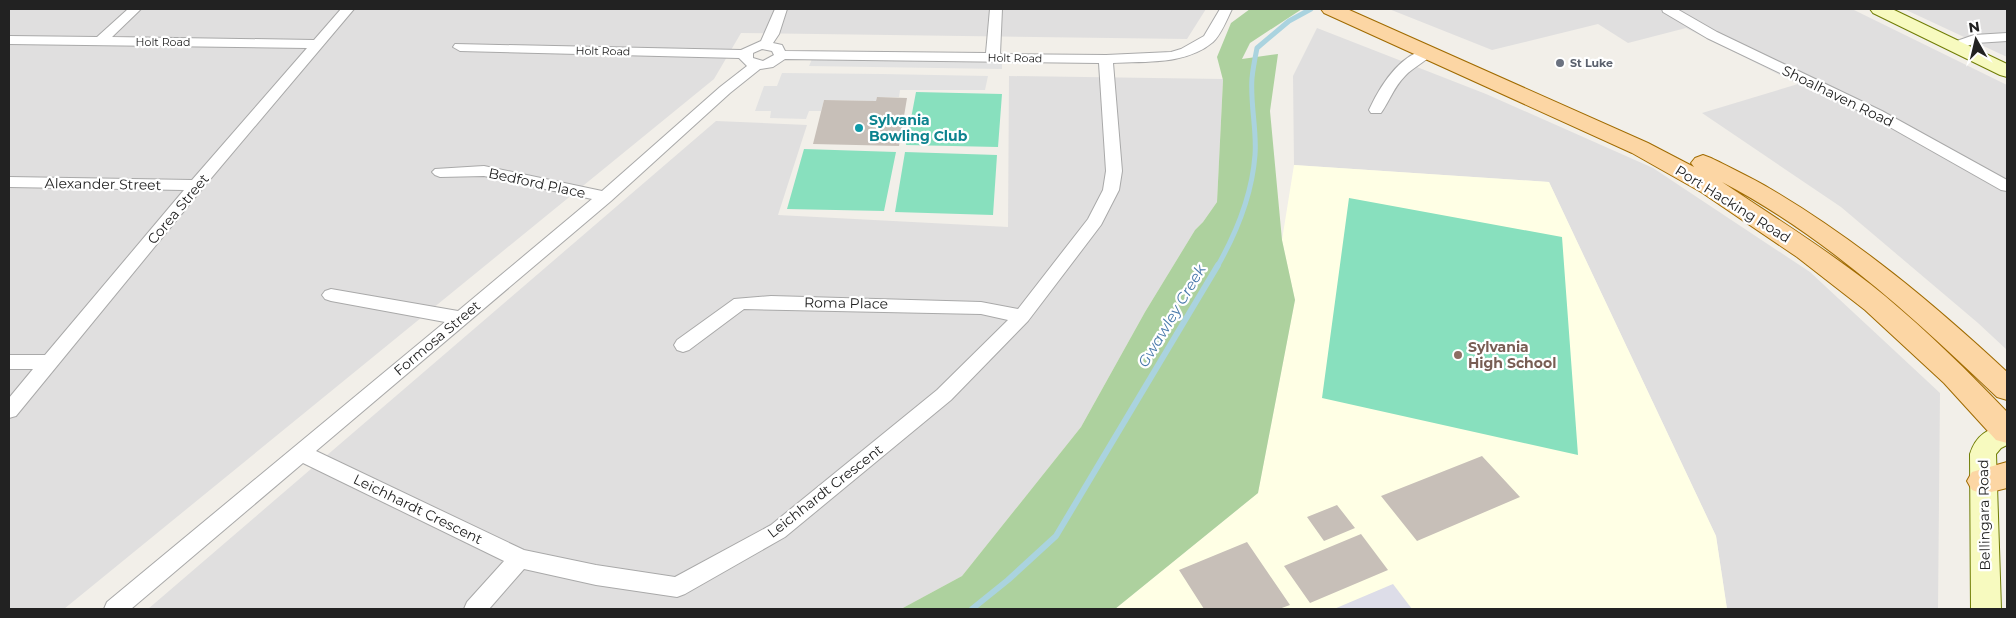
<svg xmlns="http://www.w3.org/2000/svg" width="2016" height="618" font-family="Montserrat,sans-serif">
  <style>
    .residential { fill: #e0dfdf }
    .education { fill: #ffffe5 }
    .forest { fill: #add19e }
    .pitch { fill: #88e0be }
    .parking { fill: #e2e2e2 }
    .plaza { fill: #dddde8 }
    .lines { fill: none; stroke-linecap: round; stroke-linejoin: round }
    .stream-far1 { stroke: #aad3df; stroke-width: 5 }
    .stream { stroke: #aad3df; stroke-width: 6 }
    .building { fill: #c7bfb8 }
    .street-casing { stroke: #a9a9a9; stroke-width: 2 }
    .secondary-casing { stroke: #707d05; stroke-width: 2 }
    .primary-casing { stroke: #a06b00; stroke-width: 2 }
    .street { fill: #fff; fill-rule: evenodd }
    .secondary { fill: #f7fabf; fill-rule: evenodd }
    .primary { fill: #fcd6a4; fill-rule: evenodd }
    .worship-dot { fill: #6b7280; stroke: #fff; stroke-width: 2 }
    .culture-dot { fill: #0f9aa8; stroke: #fff; stroke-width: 2 }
    .education-dot { fill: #8d6e63; stroke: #fff; stroke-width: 2 }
    .labels { text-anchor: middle; stroke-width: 4.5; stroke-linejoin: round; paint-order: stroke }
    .far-street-label { font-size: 11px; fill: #222; stroke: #fff }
    .far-worship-label { font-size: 11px; font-weight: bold; fill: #5b616d; stroke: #fff; text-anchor: start }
    .street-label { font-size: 14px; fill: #222; stroke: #fff }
    .culture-label { font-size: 14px; font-weight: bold; fill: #0d838f; stroke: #fff; text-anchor: start }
    .education-label { font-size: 14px; font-weight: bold; fill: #785e54; stroke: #fff; text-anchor: start }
    .water-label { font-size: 15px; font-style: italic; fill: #4a7aab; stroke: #fff }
  </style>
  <rect width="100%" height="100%" fill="#f2efe9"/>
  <path class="residential" d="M9 9H1206L1187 39 741 33 714 79 64 609H9Z
    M1389 9H1852L2007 85V350L1978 323 1841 207 1702 113 1798 84 1686 28 1628 43 1598 24 1492 50Z
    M1904 9H2007V57Z
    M1317 28 1486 94 1653 168 1810 272 1940 393 1938 609H1727L1716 536 1549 182 1294 165 1293 76Z
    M1009 76 1223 79 1217 202 1203 222 1195 230 1145 312 1081 427 962 576 901 609H148L716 121 807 125 778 215 1008 227Z"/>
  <path class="education" d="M1294 165 1549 182 1716 536 1727 609H1115L1258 493 1295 300 1282 240Z"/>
  <path class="forest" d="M1250 9H1302L1250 43 1242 59 1278 54 1270 111 1282 240 1295 300 1258 493 1115 609H901L962 576 1081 427 1145 312 1195 230 1203 222 1217 202 1223 80 1217 57 1231 23Z"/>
  <path class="pitch" d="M916 92 1002 94 998 147 906 145Z
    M804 149 896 152 884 211 787 209Z
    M905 152 997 155 993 215 895 212Z
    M1349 198 1562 237 1578 455 1322 398Z"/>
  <path class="parking" d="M812 59 1002 62V69L809 66Z
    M782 73 882 74 988 76 985 90H900L899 97H877L876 101 824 100 821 111H809L806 119 770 118 771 111H755L764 86H777Z"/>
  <path class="plaza" d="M1393 584 1412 609H1334Z"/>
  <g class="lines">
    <path class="stream-far1" d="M1217 267C1237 232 1252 195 1255 155 1257 130 1250 104 1252 78 1253 68 1255 58 1257 48L1289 21 1311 9"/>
    <path class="stream" d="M972 609 1008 580 1056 536 1218 265"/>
  </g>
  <path class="building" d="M877 97 907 98 899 146 813 144 824 100 876 101Z
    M1482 456 1520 497 1417 541 1381 496Z
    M1337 505 1355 528 1324 541 1307 517Z
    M1361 534 1388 570 1310 603 1284 566Z
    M1247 542 1290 605 1279 609H1204L1179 570Z"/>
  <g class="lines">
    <g class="street-casing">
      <path id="street" d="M128 9H141L112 37 314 40 341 9H354L202 189 16 416 9 418V398L33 369H9V355H45L184 190 9 187V177L192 180 307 48 9 44V36L97 37Z
        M775 9H787L779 34 773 43 782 45 785 51 986 53 990 9H1002L1000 54 1106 55 1171 52 1181 49 1204 36 1220 9H1232C1227 19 1221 35 1213 42 1186 65 1146 61 1113 63L1122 171 1119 190 1101 225 1028 321 951 400 785 537 685 594 677 597 596 585 524 569 489 609H464L467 602 504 561 303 463 131 609H104L107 602 445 322 331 301 325 299 322 295 325 291 331 289 458 311 592 199 484 176 440 177 435 175 432 172 435 169 484 166 602 191 720 87 747 66 739 58 460 51 453 47 455 44 741 50 761 41ZM762 49 772 51 774 55 763 61 753 58V53ZM785 59 1099 63 1106 171 1103 190 1088 219 1018 309 981 302 771 296 734 299 677 340 674 345 677 350 683 352 689 350 744 309 981 314 1008 320 937 390 771 525 675 577 596 565 524 550 316 451 611 201 730 93 760 69 773 67Z
        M1662 9H1677L1717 32 1882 111 2007 180V191L2001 190 1872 117 1707 38 1663 12Z
        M2007 33V41L1976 43 1956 50 1949 46 1951 43 1974 35Z
        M1426 49 1431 50 1433 53C1426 62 1413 67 1405 76 1394 87 1390 100 1381 113H1371L1369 110C1380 86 1399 56 1426 49Z"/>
    </g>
    <g class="secondary-casing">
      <path id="secondary" d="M1870 9H1892L2007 64V77L2000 75 1873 13Z
        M2007 425V445L2001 448 1996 454 2001 609H1971L1970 454C1976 435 1988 428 2007 425Z"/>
    </g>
    <g class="primary-casing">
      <path id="primary" d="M1321 9H1347L1648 143 1694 167 1691 163 1695 158 1703 155 1711 158C1731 168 1750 177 1769 188 1856 239 1934 304 2007 372V400L1997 397C1913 317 1825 236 1722 182 1777 219 1834 254 1885 296 1928 332 1968 371 2007 412V443L1996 440 1944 383 1865 310 1797 257 1701 192 1632 153 1324 13Z
        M2007 462V488L1983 494 1972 490 1967 481 1972 472Z"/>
    </g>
    <use href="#street" class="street"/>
    <use href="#secondary" class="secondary"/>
    <use href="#primary" class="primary"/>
  </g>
  <circle class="worship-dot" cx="1560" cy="63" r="5"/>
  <circle class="culture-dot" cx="859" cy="128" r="5"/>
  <circle class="education-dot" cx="1458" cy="355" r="5"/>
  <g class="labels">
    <g class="far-street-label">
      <text x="163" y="46">Holt Road</text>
      <text transform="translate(603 51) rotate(1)" y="4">Holt Road</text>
      <text transform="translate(1015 58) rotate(1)" y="4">Holt Road</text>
    </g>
    <g class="far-worship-label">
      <text x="1570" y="67">St Luke</text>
    </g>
    <g class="street-label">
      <text transform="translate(1838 96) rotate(26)" y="5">Shoalhaven Road</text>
      <text transform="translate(537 183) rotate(12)" y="5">Bedford Place</text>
      <text transform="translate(103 184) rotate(1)" y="5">Alexander Street</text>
      <text transform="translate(1733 204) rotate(32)" y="5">Port Hacking Road</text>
      <text transform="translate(178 209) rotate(-50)" y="5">Corea Street</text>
      <text transform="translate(846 303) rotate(1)" y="5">Roma Place</text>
      <text transform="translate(437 338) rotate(-40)" y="5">Formosa Street</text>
      <text transform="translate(825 491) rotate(-38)" y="5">Leichhardt Crescent</text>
      <text transform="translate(418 509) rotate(26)" y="5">Leichhardt Crescent</text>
      <text transform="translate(1984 515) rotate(-91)" y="5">Bellingara Road</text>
    </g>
    <g class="culture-label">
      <text x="869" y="125">Sylvania<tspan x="869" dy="16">Bowling Club</tspan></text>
    </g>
    <g class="education-label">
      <text x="1468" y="352">Sylvania<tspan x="1468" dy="16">High School</tspan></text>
    </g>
    <g class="water-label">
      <text transform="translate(1172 316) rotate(-59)" y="5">Gwawley Creek</text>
    </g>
  </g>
  <rect width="2016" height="618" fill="none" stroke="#222222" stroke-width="20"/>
  <g transform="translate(1976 40) rotate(352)" stroke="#ffffff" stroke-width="4" paint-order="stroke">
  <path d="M0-4L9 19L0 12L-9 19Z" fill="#222222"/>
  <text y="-8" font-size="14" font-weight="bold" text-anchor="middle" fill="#222222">N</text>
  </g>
</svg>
